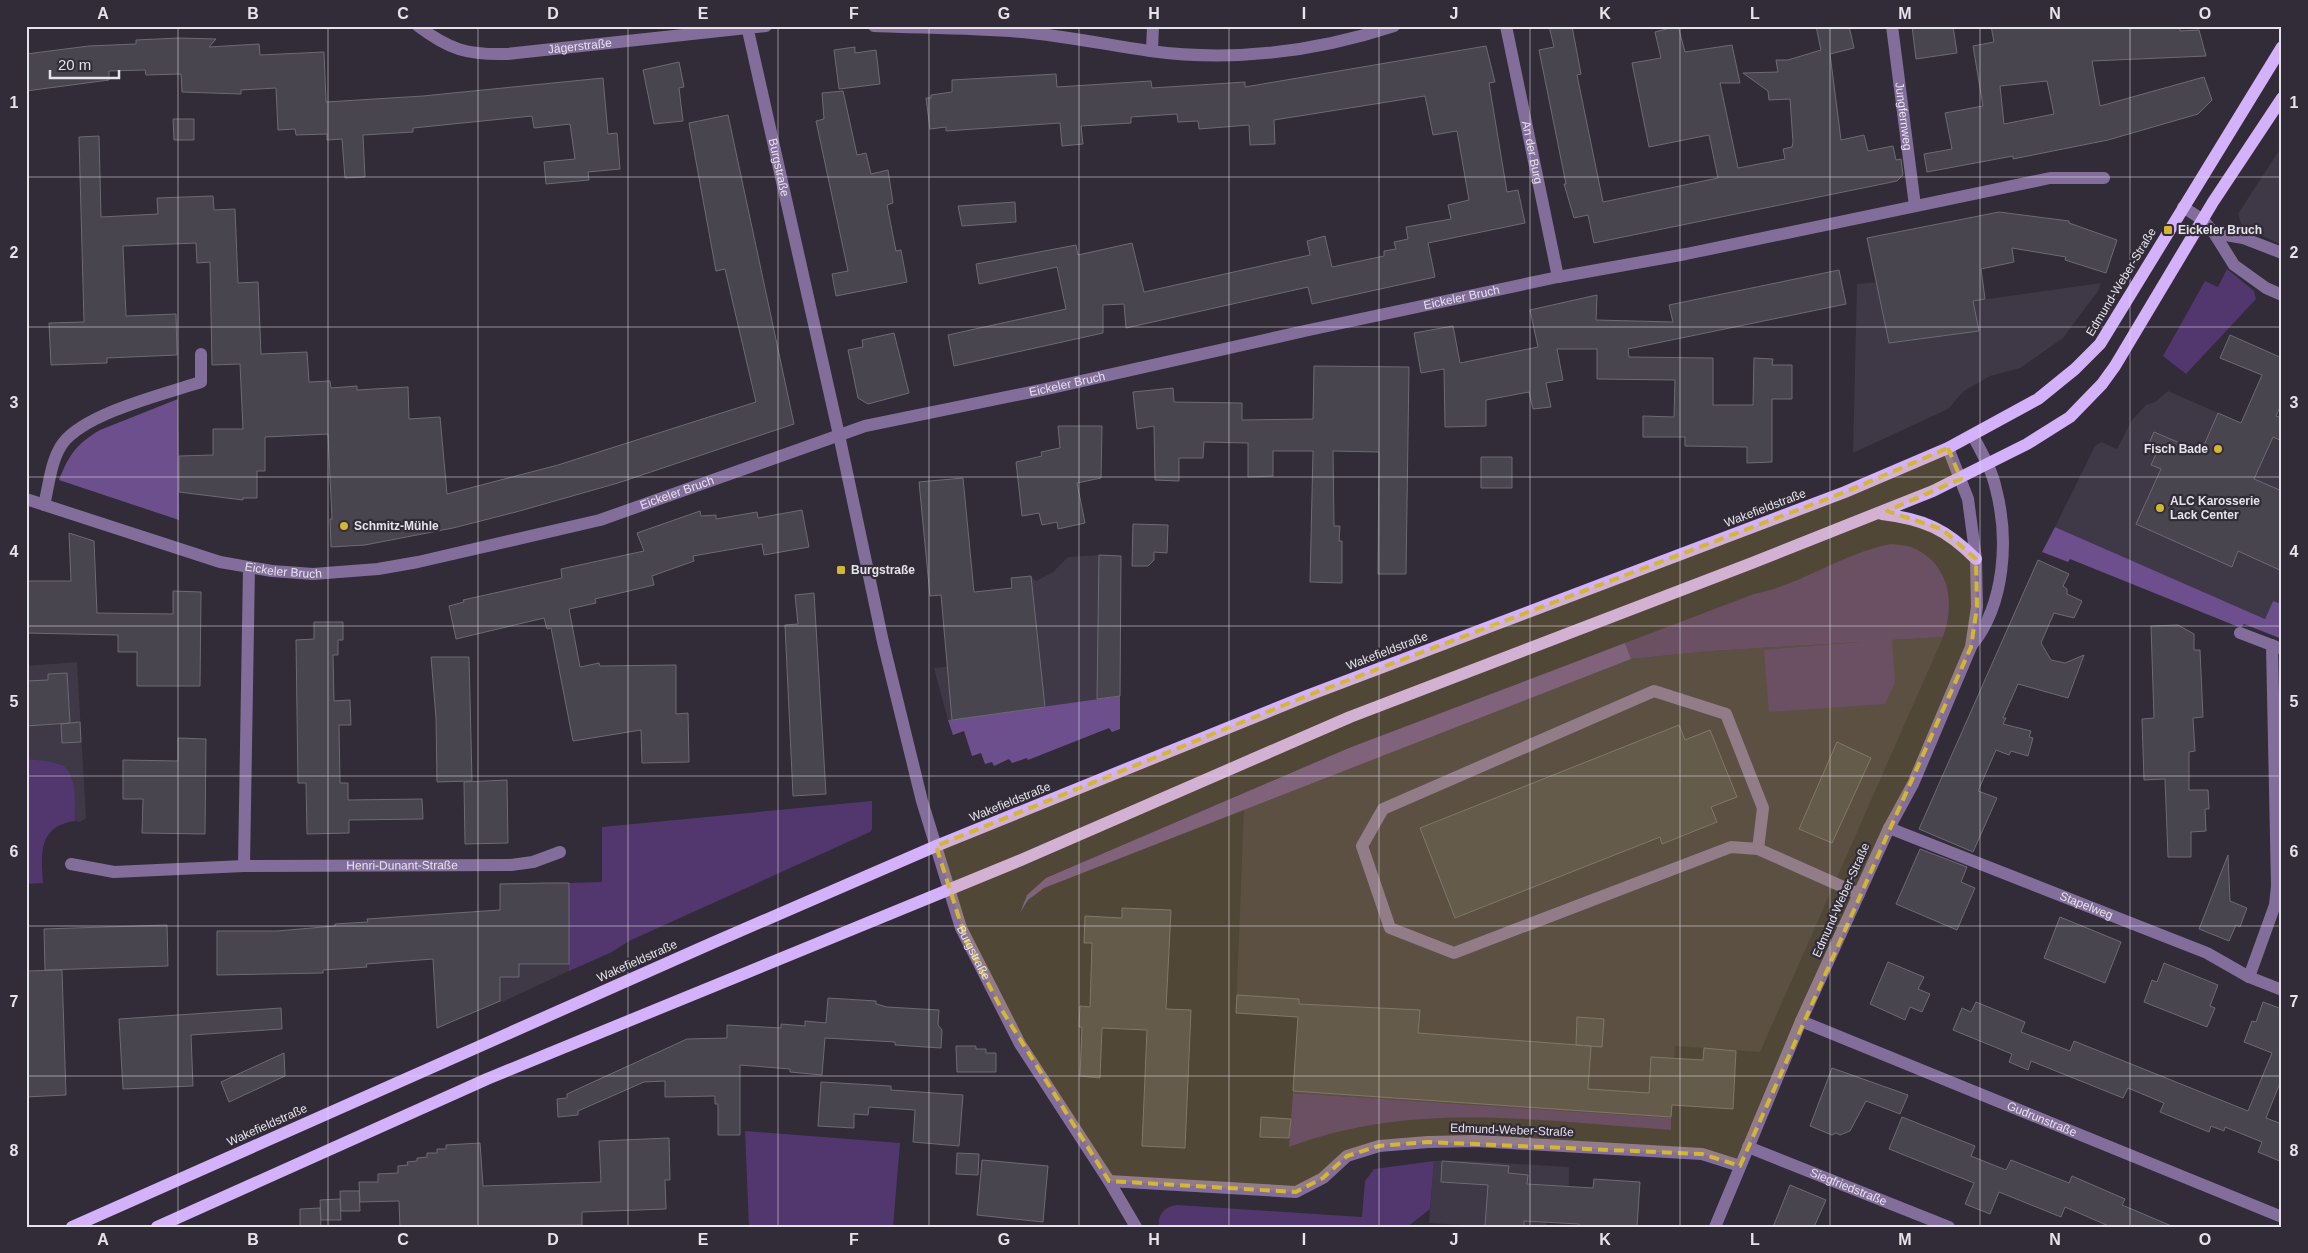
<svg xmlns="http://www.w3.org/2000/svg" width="2308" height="1253" font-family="Helvetica,sans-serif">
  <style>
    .built { fill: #3f3847 }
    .green { fill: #52366e }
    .forest { fill: #6c4f8c }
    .building { fill: #49454f; stroke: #6e6975; fill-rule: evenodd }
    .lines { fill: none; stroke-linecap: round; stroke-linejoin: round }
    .minor { stroke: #836e9b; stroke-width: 12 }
    .major { stroke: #d3b1fb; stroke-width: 12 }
    .marked { fill: #d4b635; fill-opacity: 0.2; stroke: #d4b635; stroke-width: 4; stroke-dasharray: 10 6; stroke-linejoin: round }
    .grid { fill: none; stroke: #e6e3ea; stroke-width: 1; stroke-opacity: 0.55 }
    .poi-dot { fill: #d4b635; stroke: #312c37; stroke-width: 2 }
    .labels { text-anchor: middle; stroke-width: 4.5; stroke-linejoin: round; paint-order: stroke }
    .street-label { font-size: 12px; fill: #e6e3ea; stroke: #312c37 }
    .poi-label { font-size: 12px; font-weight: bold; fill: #e6e3ea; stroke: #312c37; text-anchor: start }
    .neatline { fill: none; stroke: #e6e3ea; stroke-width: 2 }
    .grid-label { font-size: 16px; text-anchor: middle; font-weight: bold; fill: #e6e3ea }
  </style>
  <rect width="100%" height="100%" fill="#312c37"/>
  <path class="built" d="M2282 146V245L2242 226 2238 214Z
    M1906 280 1973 301 2101 283 2098 291 2063 338 2020 368 1990 376 1964 391 1948 409 1853 453 1857 284Z
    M2168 391 2282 441V604L2273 601 2265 619 2055 527 2095 446 2101 442 2117 449 2132 420 2146 405 2155 402Z
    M1099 555 1121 556 1120 696 948 720 934 668 1019 659 1011 578 1031 576 1036 581 1053 572 1068 557Z
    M1943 637 1760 1052 1675 1046 1671 1118 1293 1093 1298 1017 1236 1013 1244 810 1631 659 1711 651Z
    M77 662 86 818 80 822 75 821 72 778 60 764 27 759 26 755V666Z
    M500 883H569V971L500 1003Z
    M1434 1161H1470L1569 1167 1568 1224 1547 1222 1546 1227H1496L1429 1223Z"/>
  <path class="green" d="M2227 269 2254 291 2256 299 2186 374 2163 356 2205 281 2218 287Z
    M1891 544C1898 545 1905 545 1911 547 1949 562 1956 602 1943 637L1892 640 1895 683 1885 704 1769 712 1764 650 1861 642 1711 651 1631 659 1625 643 1754 594C1803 584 1843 553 1891 544Z
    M27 755V759C37 760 49 761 59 764 79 770 74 805 75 821 38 826 41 854 43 883L26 884Z
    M872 801V829L870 832 629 941 612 952 569 971V883L602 882V827Z
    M1293 1093 1671 1118V1130C1543 1121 1412 1100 1289 1147Z
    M745 1131 900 1143 893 1227H749Z
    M1434 1161 1430 1209 1407 1227H1159C1157 1215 1165 1206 1177 1205L1362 1217 1365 1181 1374 1169Z"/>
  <path class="forest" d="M178 399 179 520 59 480C69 455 76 444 100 430Z
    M2055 527 2265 619 2273 601 2282 604V639L2244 624 2241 628 2070 559 2068 562 2042 552Z
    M1625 643 1631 659 1044 888 1028 900 1020 913 1027 895 1046 878 1349 748Z
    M1120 696V729L1112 732 1109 728 1028 760 1027 758 1012 763 1009 759 994 766 992 762 985 764 981 753 972 756 964 731 953 735 948 720Z"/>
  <path class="building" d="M1549 26H1572L1581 74 1577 75 1603 202 1718 178 1709 135 1649 147 1632 63 1661 58 1655 32 1678 26 1685 52 1732 45 1740 83H1720L1738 168 1785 159 1783 149 1792 147 1793 142 1790 99 1769 100 1768 91 1743 73 1778 72 1776 60H1788L1821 50 1816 26H1849L1854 48 1830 54 1841 140 1864 135 1868 151 1893 146 1896 160 1901 159 1903 175 1897 181 1594 243 1588 215 1574 218 1564 184H1566L1539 50 1554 47Z
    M1912 26H1953L1957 53 1916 59Z
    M1991 26H2180V31L2199 30 2206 56 2092 61 2100 106 2204 77 2212 100 2198 114 2108 140 2013 159V156L1927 172 1924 154 1952 149 1945 113 1983 106 1973 46 1994 42ZM2047 81 2054 114 2004 124 2000 86Z
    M179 38 216 39 209 47 259 44 260 55 324 52 326 102 423 96 603 78 608 134 617 133 620 169 588 172 589 180 546 184 544 162 575 159 570 124 534 128 532 116 413 128V132L363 135 365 177 345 178 342 139 327 140V134L296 135 295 129 278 130 276 88 241 90V94L182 92 181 74 146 75 145 70 109 71V80L26 91V54L89 46 136 44V40Z
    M1486 46 1495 82 1489 83 1507 192 1518 190 1525 223 1428 243 1435 277 1312 304 1308 287 1126 328 1124 304 1103 305V333L954 366 948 335 1066 309 1057 267 979 284 976 264 1076 245 1078 255 1132 243 1144 292 1310 255 1307 241 1325 236 1332 267 1384 256V251L1396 249 1394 242 1408 239 1406 227 1451 219 1448 205 1469 200 1457 131 1433 135 1425 96 1274 120 1275 144 1250 145 1249 125 1199 129 1198 121 1178 122 1177 114 1131 117V123L1081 126 1083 144 1062 146 1060 123 946 131V127L930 129 926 98H931V95L952 92V80L1056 74 1057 87 1151 81 1152 88 1245 82V87Z
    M855 47V53L876 50 880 84 839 89 834 50Z
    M679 62 684 87 679 88 683 121 654 124 643 70Z
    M843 91 857 155 866 153 871 174 888 170 893 203 887 205 896 251 901 250 907 282 836 296 832 274 848 271 816 121 824 119 822 93Z
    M728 115 794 424 618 483 516 512 453 528 365 545 331 547 330 519H332L328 434 265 437V471H257V498H243V500L179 492V456L213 455V429H243L240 364 212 365 210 262 197 263 196 243 123 246 126 316 176 314 177 355 107 358V363L51 365 49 323 84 322 79 137 99 136 101 217 158 214 157 198 213 196 214 210 235 209 238 283 258 282 261 354 307 352 309 382 330 381 331 388 357 386V390L408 387 409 419 440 417 447 494 558 465 756 402 725 269 716 271 689 123Z
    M173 119H194V140H174Z
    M1015 202 1016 222 962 226 958 206Z
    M1999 212 2069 221V223L2117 240 2106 273 2065 260 2066 257 2012 248 2014 262 1981 269 1985 299 1973 301 1979 331 1889 343 1867 238Z
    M1839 270 1846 304 1628 349 1629 357 1713 358V405H1753L1754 358 1773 359 1772 365H1792V399H1772V462L1747 463V447L1685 446V437H1643V416L1674 417 1675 380 1597 379V349H1557L1563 380 1546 383 1551 407 1533 409 1529 392 1486 400V426L1445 427 1444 369 1421 373 1414 333 1453 326 1460 363 1538 347 1530 310 1597 295 1596 320 1673 322 1669 305Z
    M894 333 909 393 868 404 858 398 848 350 863 347 862 340Z
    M2230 335 2282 358V403L2276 416 2282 418V441L2273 437 2254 479 2282 491V571L2238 551 2232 567 2136 524 2161 469 2151 465 2156 454 2146 450 2154 432 2201 452 2218 413 2241 423 2262 375 2220 358Z
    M1314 366 1409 367 1406 574H1378L1379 452 1333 451 1334 526H1340L1339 541H1342V583L1310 582 1313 451H1273V476L1248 477V443L1204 442 1203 458H1179V481L1155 480 1154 426 1137 429 1133 392 1173 388 1174 402 1242 403V420L1313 419Z
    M1058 426H1102L1101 478 1077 483 1085 523 1058 529 1057 522 1042 525 1039 513 1022 516 1016 462 1042 456 1041 452 1060 448Z
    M1481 457H1512V488H1481Z
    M963 478 974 592 1012 588 1011 578 1031 576 1045 707 952 720 941 595 930 596 919 482Z
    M802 510 809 547 764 555 762 544 693 556 694 561 652 576 654 585 595 599 596 603 569 609 580 667 599 663 600 666 676 665V714L688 713 689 762 642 763 641 730 573 741 551 628 547 629 544 618 456 639 449 606 464 602 463 600 562 578 561 569 644 551 637 533 700 511 701 516 716 515V519L757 512 758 518Z
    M1133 524 1168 525 1167 553 1154 552V560L1148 566H1132Z
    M69 533 94 541 97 613 173 614V591L201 592 200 686H137V652H118V635L26 633V581H71Z
    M1099 555 1121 556 1120 696 1097 699Z
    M2038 560 2069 574 2063 586 2067 589V594L2082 601 2074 618 2054 613 2041 643 2051 660 2065 663 2084 655 2068 698 2018 684 2003 718H2006L2003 724 2031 731 2029 737 2033 738 2028 756 2011 751 2009 755 1996 750 1978 791 1997 798 1973 852 1919 829Z
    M814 593 826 794 793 796 785 625 798 624 795 595Z
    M314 622H343V640H338V655H333L334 701 350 700 351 725H339L340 783H348V800L422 799 423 819 349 820V833L307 834 306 783H298L296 640 314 639Z
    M2178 625 2194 634V650H2200L2203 717 2193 718 2195 751 2189 752V790H2208L2209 809H2205L2206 831 2191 832V857H2168L2165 779 2144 780 2142 719 2154 718 2151 626Z
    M431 657H469L472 781 437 782 436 718Z
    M67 673 70 723 26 726V681L48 680V674Z
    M80 722 81 742 62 743 61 724Z
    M1679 725 1685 740 1710 730 1737 797 1711 807 1717 822 1662 844 1660 837 1455 918 1420 828Z
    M178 738 206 739 205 834 142 833 143 799H123V760L178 761Z
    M1837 742 1871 758 1832 843 1799 829Z
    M507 780 508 843 465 844 464 782Z
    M1920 849 1967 867 1961 882 1975 888 1957 930 1896 904Z
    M2228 855 2230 901 2247 908 2240 927 2236 925 2229 941 2199 929Z
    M547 883H569V964H519V977H500V1001L437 1028 433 959 366 964 367 967 323 970V973L217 975V931H277L335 926V924L368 922 367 919 500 910V884Z
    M1122 908 1171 910 1166 1009 1191 1010 1185 1148 1142 1146 1147 1030 1102 1028 1100 1078 1080 1076 1082 1027H1079L1080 1006 1090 1007 1092 943H1084L1085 916 1122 918Z
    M2060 917 2121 942 2105 983 2044 958Z
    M167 925 168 966 45 970 44 929Z
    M1888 962 1924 977 1918 989 1930 994 1922 1012 1910 1007 1905 1020 1870 1004Z
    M2164 963 2218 985 2210 1006 2215 1008 2207 1027 2144 1002 2152 980 2157 982Z
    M62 970 66 1095 26 1097V971Z
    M1237 995 1299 999V1004L1420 1010 1418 1033 1591 1046 1588 1089 1649 1093 1651 1057 1703 1060 1704 1048 1736 1051 1733 1109 1672 1105 1671 1117 1293 1091 1298 1017 1236 1013Z
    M828 998 876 1001V1004L887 1007 939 1010 938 1025 942 1030 941 1048 895 1045V1042L825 1038 822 1075 790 1072V1069L740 1065V1135H718V1104H715V1096L665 1097V1081L644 1082 578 1111V1115L558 1117 557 1099 567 1098V1094L687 1039 727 1038V1025L781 1028V1024L805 1026V1021L826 1023Z
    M1976 1002 2025 1022 2021 1032 2034 1037 2070 1051 2074 1041 2248 1111 2272 1053 2244 1042 2252 1021 2256 1022 2263 1002 2282 1009V1078L2266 1118 2282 1124V1162L2258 1152 2262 1142 2225 1127 2224 1131 2211 1126 2209 1132 2160 1112 2164 1103 2128 1088 2123 1098 2031 1061 2028 1070 2009 1062 2012 1054 1953 1030 1962 1008 1971 1012Z
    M281 1008 282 1029 191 1035 193 1086 123 1089 119 1019Z
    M1577 1017 1604 1019 1602 1047 1576 1045Z
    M956 1046H976V1049H986V1053H996V1072H957Z
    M284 1053 285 1076 229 1102 221 1082Z
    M1832 1068 1908 1095 1900 1114 1866 1101 1850 1131 1840 1135 1836 1133 1832 1135 1810 1126Z
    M821 1082 891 1086V1090L963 1095 959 1146 913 1142 915 1110 869 1107 868 1115 854 1114V1128L818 1126Z
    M1261 1117 1291 1119 1289 1138 1260 1137Z
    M1902 1117 1975 1146 1971 1156 2006 1170 2011 1160 2069 1183 2072 1176 2125 1199 2122 1205 2174 1227H2111L2065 1207 2061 1217 1999 1192 1990 1214 1965 1204 1974 1183 1889 1149Z
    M669 1138 670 1180H665L666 1209 582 1212V1225L400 1227 399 1201 360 1202 359 1182H378V1174L398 1173V1166L408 1165 407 1162 417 1161V1158L427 1157V1153H437V1149H446V1145L480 1143 483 1186 601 1182 599 1141Z
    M957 1153 979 1154 978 1175 956 1174Z
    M982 1160 1048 1166 1043 1222 977 1215Z
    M1442 1161 1509 1166 1508 1173 1528 1175 1527 1184 1593 1188 1594 1179 1640 1182 1637 1227H1579V1224L1524 1221V1227L1485 1226 1488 1185 1441 1182Z
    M1790 1185 1826 1200 1814 1227H1773Z
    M340 1191H359L360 1211H341Z
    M340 1199 341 1220H321L320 1200Z
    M320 1208 321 1227H300V1209Z"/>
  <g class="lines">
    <g class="minor">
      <path id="s1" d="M418 26C450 50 467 55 507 54L766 26"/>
      <path id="s2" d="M747 26 839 435 883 642 922 801 961 928 1020 1044 1109 1181 1136 1227"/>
      <path d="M874 26C923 28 973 28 1022 32 1065 36 1108 45 1150 51 1233 62 1315 52 1394 26"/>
      <path id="s3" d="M1506 26 1558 277"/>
      <path id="s4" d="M1892 26 1915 206"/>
      <path d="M1152 51 1153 26"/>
      <path d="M2183 207 2203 220 2214 233 2234 265 2266 288 2282 295"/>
      <path d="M2214 233 2243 238 2282 253"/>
      <path id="s5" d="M26 499 220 562 272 571 313 574 378 569 418 562 600 520 865 426 1046 389 1309 330 1558 277 1686 254 2050 178H2104"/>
      <path d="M44 505C49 485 51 459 63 443 86 413 164 394 201 382V354"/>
      <path d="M2240 633 2282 649"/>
      <path d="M1972 645C2005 604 2009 539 1996 489 1992 470 1982 453 1973 436"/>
      <path id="s6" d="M1889 828 2207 953 2249 977 2282 990"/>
      <path d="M1758 849 1763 808 1726 714 1654 691 1383 809 1362 846 1390 928 1454 953 1731 847 1758 849 1859 894"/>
      <path id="s7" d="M71 864 114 872 244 866 511 865 533 862 560 852"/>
      <path d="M244 866 249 567"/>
      <path d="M2249 977 2275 905 2277 886 2272 645"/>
      <path id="s8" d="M1801 1021 2282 1217"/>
      <path id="s9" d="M1748 1147 1949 1227"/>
      <path d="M1109 1181 1296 1192 1323 1178 1347 1156 1379 1146 1428 1142 1476 1141 1702 1154 1740 1166"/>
      <path d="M1715 1227 1801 1021 1889 828 1913 784 1971 647 1977 607 1976 559 1968 499 1948 448"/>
    </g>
    <path class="major" d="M1882 514C1924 519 1946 529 1976 559
      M72 1227 710 944 936 846 1309 695 1845 492 1948 448 2038 399 2075 369 2100 344 2282 47
      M157 1227 487 1079 1021 860 1350 717 1752 563 1933 491 2027 444 2070 417 2102 384 2115 366 2213 202 2282 98"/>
  </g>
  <path class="marked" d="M1948 448 1961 479 1887 511 1942 529 1976 559 1977 607 1971 647 1740 1166 1702 1154 1428 1142 1379 1146 1347 1156 1323 1178 1296 1192 1109 1181 1003 1012 967 943 936 846 1309 695 1845 492Z"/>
  <path class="grid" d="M178 26V1227M328 26V1227M478 26V1227M628 26V1227M778 26V1227M929 26V1227M1079 26V1227M1229 26V1227M1379 26V1227M1530 26V1227M1680 26V1227M1830 26V1227M1980 26V1227M2130 26V1227M26 177H2282M26 327H2282M26 477H2282M26 626H2282M26 776H2282M26 926H2282M26 1076H2282"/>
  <g class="poi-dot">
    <rect x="2163" y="225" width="10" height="10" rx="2.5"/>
    <circle cx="2218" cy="449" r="5"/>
    <circle cx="2160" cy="508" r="5"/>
    <circle cx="344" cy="526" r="5"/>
    <rect x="836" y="565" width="10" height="10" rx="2.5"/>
  </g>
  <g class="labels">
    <g class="street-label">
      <text dy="4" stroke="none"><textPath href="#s1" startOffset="169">Jägerstraße</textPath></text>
      <text dy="4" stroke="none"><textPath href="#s4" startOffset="91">Jungfernweg</textPath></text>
      <text dy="4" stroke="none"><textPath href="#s3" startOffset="129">An der Burg</textPath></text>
      <text dy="4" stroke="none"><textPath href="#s2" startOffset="145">Burgstraße</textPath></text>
      <text transform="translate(2121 282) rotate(-59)" y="4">Edmund-Weber-Straße</text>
      <text dy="4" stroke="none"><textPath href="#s5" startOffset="1482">Eickeler Bruch</textPath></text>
      <text dy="4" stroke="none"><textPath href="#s5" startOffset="1078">Eickeler Bruch</textPath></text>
      <text dy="4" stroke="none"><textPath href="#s5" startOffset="672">Eickeler Bruch</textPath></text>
      <text transform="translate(1765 508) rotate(-21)" y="4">Wakefieldstraße</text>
      <text dy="4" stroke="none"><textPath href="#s5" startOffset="268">Eickeler Bruch</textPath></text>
      <text transform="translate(1387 651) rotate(-21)" y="4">Wakefieldstraße</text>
      <text transform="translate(1010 802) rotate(-22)" y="4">Wakefieldstraße</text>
      <text dy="4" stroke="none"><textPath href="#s7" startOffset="332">Henri-Dunant-Straße</textPath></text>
      <text transform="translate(1841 900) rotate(-66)" y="4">Edmund-Weber-Straße</text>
      <text dy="4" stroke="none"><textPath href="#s6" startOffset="212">Stapelweg</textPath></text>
      <text dy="4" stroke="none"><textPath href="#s2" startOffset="955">Burgstraße</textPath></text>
      <text transform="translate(637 961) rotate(-24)" y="4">Wakefieldstraße</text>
      <text dy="4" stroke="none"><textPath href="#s8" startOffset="260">Gudrunstraße</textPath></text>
      <text transform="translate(267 1125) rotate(-24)" y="4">Wakefieldstraße</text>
      <text transform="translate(1512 1130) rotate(2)" y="4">Edmund-Weber-Straße</text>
      <text dy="4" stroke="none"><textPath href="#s9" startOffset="108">Siegfriedstraße</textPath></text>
    </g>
    <g class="poi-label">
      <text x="2178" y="234">Eickeler Bruch</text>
      <text x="2208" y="453" text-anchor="end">Fisch Bade</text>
      <text x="2170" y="505">ALC Karosserie<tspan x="2170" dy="14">Lack Center</tspan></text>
      <text x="354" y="530">Schmitz-Mühle</text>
      <text x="851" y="574">Burgstraße</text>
    </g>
  </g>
  <rect width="2308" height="1253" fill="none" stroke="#312c37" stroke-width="55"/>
  <path d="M50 70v8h69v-8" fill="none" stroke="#e6e3ea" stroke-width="2.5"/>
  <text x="58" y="70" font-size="15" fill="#e6e3ea" stroke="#312c37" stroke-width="4" paint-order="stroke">20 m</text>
  <rect x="28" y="28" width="2252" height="1198" class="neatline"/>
  <g class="grid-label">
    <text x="103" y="19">A</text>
    <text x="253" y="19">B</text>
    <text x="403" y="19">C</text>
    <text x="553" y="19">D</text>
    <text x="703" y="19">E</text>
    <text x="854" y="19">F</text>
    <text x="1004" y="19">G</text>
    <text x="1154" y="19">H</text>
    <text x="1304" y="19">I</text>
    <text x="1454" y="19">J</text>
    <text x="1605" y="19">K</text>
    <text x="1755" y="19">L</text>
    <text x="1905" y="19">M</text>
    <text x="2055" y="19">N</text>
    <text x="2205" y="19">O</text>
    <text x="14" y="108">1</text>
    <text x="2294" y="108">1</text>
    <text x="14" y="258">2</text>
    <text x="2294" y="258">2</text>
    <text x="14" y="408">3</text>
    <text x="2294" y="408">3</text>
    <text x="14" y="557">4</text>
    <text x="2294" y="557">4</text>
    <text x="14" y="707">5</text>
    <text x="2294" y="707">5</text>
    <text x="14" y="857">6</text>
    <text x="2294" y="857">6</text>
    <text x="14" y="1007">7</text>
    <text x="2294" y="1007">7</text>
    <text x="14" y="1156">8</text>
    <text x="2294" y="1156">8</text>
    <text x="103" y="1245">A</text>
    <text x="253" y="1245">B</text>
    <text x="403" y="1245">C</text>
    <text x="553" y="1245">D</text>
    <text x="703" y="1245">E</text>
    <text x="854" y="1245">F</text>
    <text x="1004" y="1245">G</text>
    <text x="1154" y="1245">H</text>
    <text x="1304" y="1245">I</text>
    <text x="1454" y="1245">J</text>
    <text x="1605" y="1245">K</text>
    <text x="1755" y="1245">L</text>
    <text x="1905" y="1245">M</text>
    <text x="2055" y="1245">N</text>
    <text x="2205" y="1245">O</text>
  </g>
</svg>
